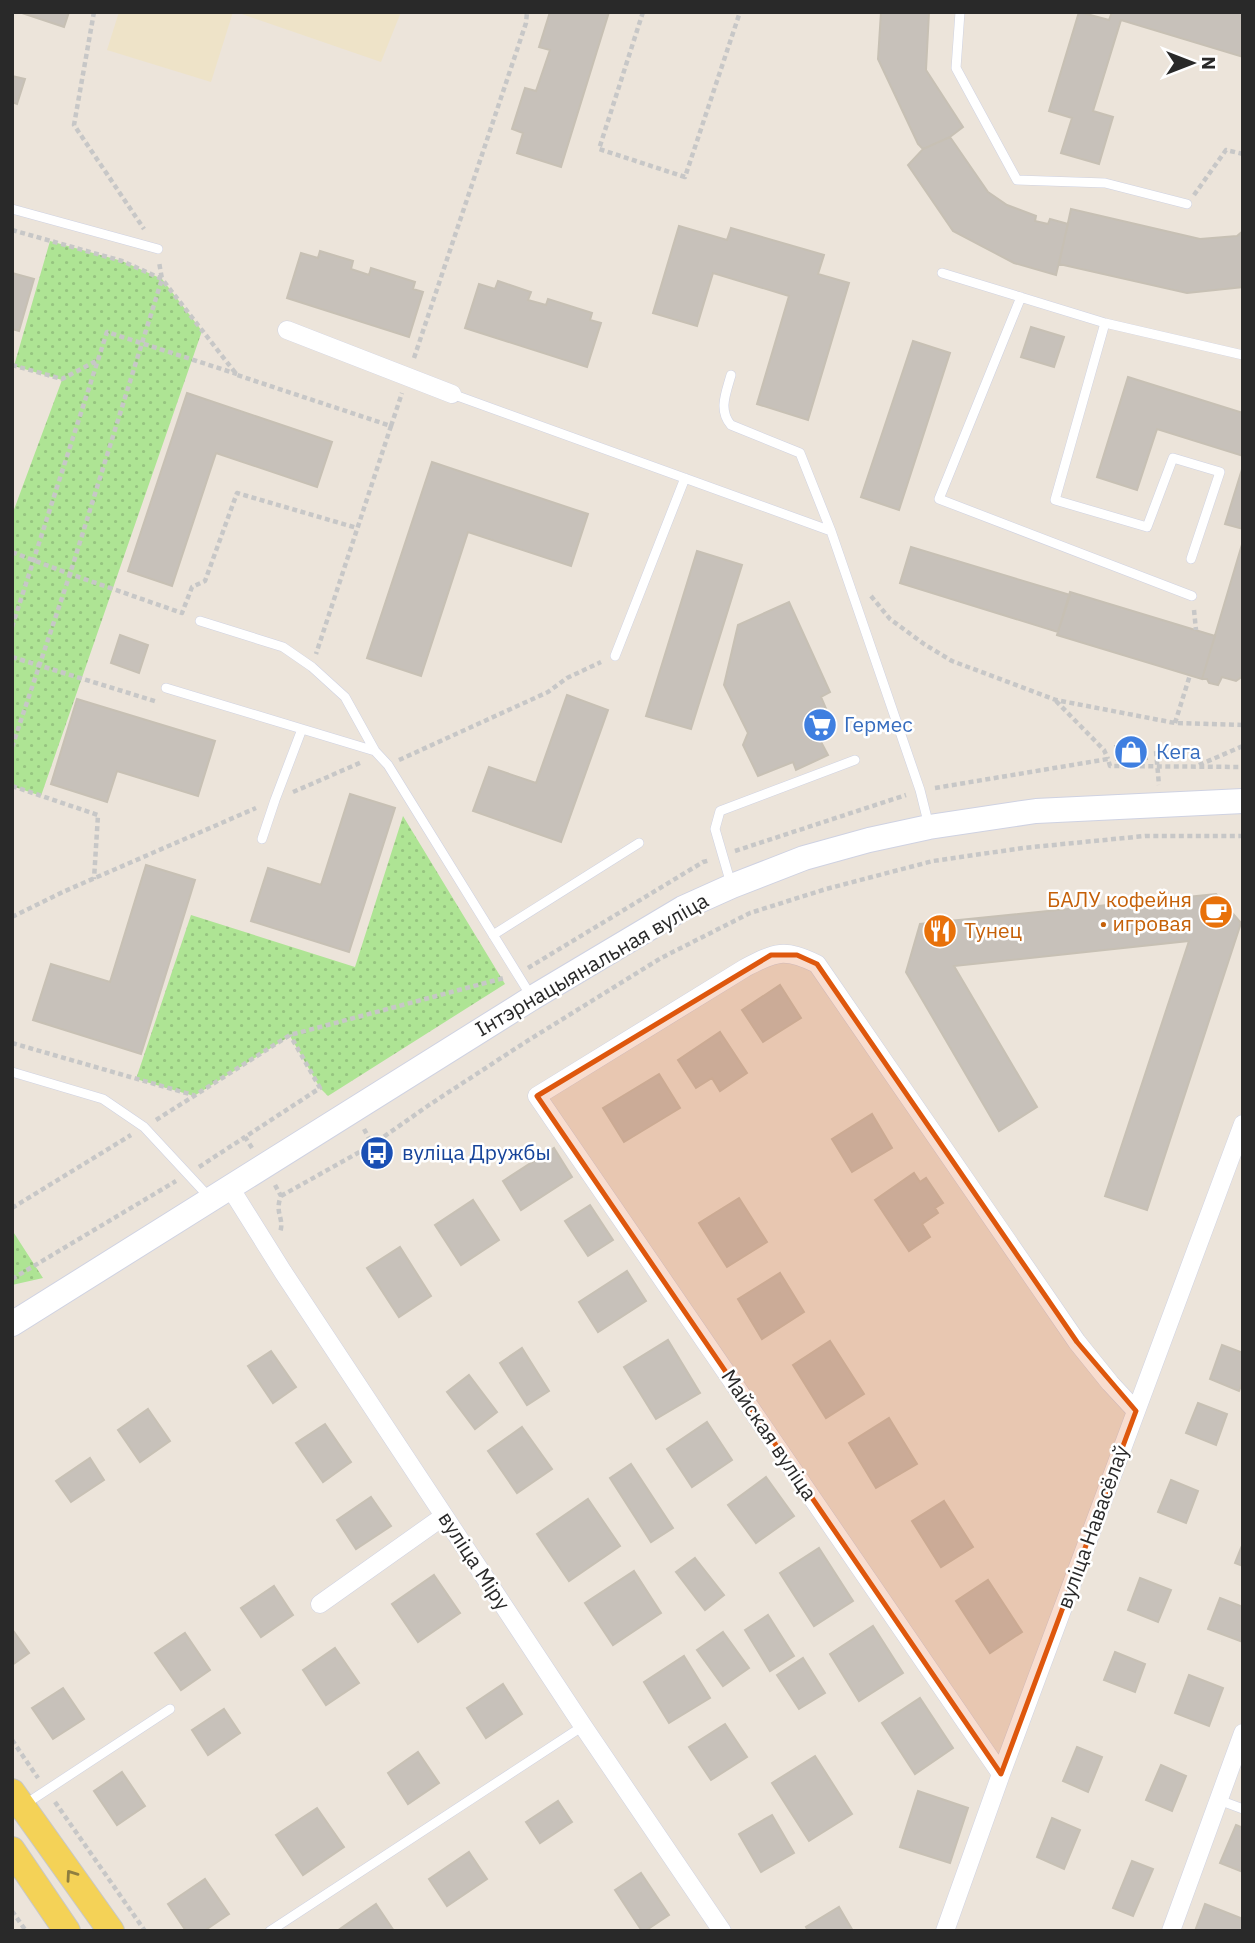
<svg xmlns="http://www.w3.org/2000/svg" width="1255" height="1943" font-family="'IBM Plex Sans',sans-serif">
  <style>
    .education { fill: #eee3c8 }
    .grass { fill: url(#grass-dots) }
    .building { fill: #c7c1ba; stroke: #c7c0b4; stroke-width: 2 }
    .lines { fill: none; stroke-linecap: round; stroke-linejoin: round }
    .lane-casing { stroke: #cfd2e2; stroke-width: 10 }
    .street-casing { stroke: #cfd2e2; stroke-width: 19 }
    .secondary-casing { stroke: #cfd2e2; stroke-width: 26 }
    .primary-casing { stroke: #c7c7c7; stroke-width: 28 }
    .path { stroke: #c7c7c7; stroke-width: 4.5; stroke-dasharray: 5 3.5; stroke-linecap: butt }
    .lane { stroke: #fff; stroke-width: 9 }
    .street { stroke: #fff; stroke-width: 18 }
    .secondary { stroke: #fff; stroke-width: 24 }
    .primary { stroke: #f4d257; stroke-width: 26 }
    .oneway { stroke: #8e7e40 }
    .marked { fill: #de570d; fill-opacity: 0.2; stroke: #de570d; stroke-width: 5; stroke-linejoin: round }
    .labels { text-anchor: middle; stroke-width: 5; stroke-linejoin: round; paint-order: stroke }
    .shop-label { font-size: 21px; fill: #366cbe; stroke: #fff; text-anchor: start }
    .food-label { font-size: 21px; fill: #c56008; stroke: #fff; text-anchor: end }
    .street-label { font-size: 21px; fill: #292929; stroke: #fff }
    .transit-label { font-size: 21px; fill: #164399; stroke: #fff; text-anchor: start }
  </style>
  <defs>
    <pattern id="grass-dots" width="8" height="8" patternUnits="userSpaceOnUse" patternTransform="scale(1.75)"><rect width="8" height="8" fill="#aee494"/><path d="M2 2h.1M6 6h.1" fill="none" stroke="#96c480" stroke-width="1.8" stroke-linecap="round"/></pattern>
  </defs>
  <rect width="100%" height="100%" fill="#ece4da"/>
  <path class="education" d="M119 12H233L211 82 107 50Z
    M236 12H401L381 62Z"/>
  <path class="grass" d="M50 241 122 261 162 279 202 331 41 796 12 786V515L62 380 14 366Z
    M403 816 505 984 328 1096 320 1088 290 1036 194 1096 136 1079 191 915 355 967Z
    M12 1230 43 1278 12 1285Z"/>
  <path class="building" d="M19 12H69L64 27Z
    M550 12H609L561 167 517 153 523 133 512 129 525 88 536 91 550 50 539 47Z
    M881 12H929L926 70 963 127 950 137 923 149 918 144 878 59Z
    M1079 12 1109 20 1112 12H1243V57L1121 20 1093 111 1113 117 1099 164 1061 153 1072 118 1049 111Z
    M12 76 25 79 17 104 12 102Z
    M950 137 988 192 1007 205 1036 216 1035 221 1048 224 1050 219 1068 224 1056 275 1014 263 953 231 908 165 923 149Z
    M1071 209 1200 239 1237 236 1243 231V287L1187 293 1059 264Z
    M679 226 727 240 731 228 824 255 818 274 849 283 808 420 757 404 789 296 713 273 697 326 653 313Z
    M320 251 353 261 351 269 369 275 371 268 415 282 413 289 423 292 409 337 287 298 301 253 318 258Z
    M12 273 34 279 19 331 12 329Z
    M498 281 531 292 528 300 546 305 548 299 592 313 590 320 601 323 587 367 465 328 479 284 495 289Z
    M1031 327 1064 337 1054 367 1021 357Z
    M913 341 950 353 899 510 861 497Z
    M1128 377 1243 413V456L1157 429 1137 490 1097 477Z
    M187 393 332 442 317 487 216 453 172 586 128 571Z
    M432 462 588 514 571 566 468 532 421 676 367 658Z
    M1243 466V529L1225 524Z
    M1243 541V676L1236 681 1222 677 1218 685 1209 683 1207 679H1202Z
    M911 547 1070 595 1058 632 900 583Z
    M697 551 742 565 691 729 646 716Z
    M1070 592 1215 636 1202 679 1057 635Z
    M789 602 830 692 821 697 835 730 820 740 828 755 796 770 793 762 758 776 743 745 748 733 724 685 738 625Z
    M120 635 148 645 139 673 111 663Z
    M567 695 608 710 561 842 473 811 489 767 536 783Z
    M77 699 215 741 198 796 117 771 107 802 51 784Z
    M1146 745 1147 759 1116 760 1115 746Z
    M350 794 395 808 349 952 251 921 268 868 321 885Z
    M146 865 195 880 141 1054 33 1020 51 964 110 982Z
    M1216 894 1241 923 1147 1210 1105 1196 1189 941 954 966 1037 1107 999 1131 906 972 920 924Z
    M780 985 801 1018 763 1042 742 1010Z
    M720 1032 747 1073 720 1091 712 1078 696 1088 678 1060Z
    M659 1074 680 1108 624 1142 603 1108Z
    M872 1114 892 1148 852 1172 832 1139Z
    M554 1148 572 1177 521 1210 503 1181Z
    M914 1173 920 1182 926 1178 943 1203 935 1208 938 1213 922 1224 930 1237 909 1251 875 1200Z
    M739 1198 767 1242 727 1267 699 1223Z
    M473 1200 499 1240 461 1265 435 1225Z
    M590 1205 613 1240 588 1256 565 1221Z
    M400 1247 431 1296 399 1317 367 1268Z
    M627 1271 646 1301 598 1332 579 1302Z
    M780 1273 804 1312 762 1339 738 1299Z
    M668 1340 700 1393 656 1419 624 1367Z
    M830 1341 864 1394 826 1418 793 1365Z
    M1222 1345 1243 1353V1381L1239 1391 1210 1379Z
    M522 1348 549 1391 527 1405 500 1363Z
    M271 1351 296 1387 273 1403 248 1366Z
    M469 1375 497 1412 475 1429 447 1392Z
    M1198 1403 1227 1414 1216 1445 1186 1433Z
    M148 1409 170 1441 140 1462 118 1430Z
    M889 1418 917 1464 876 1488 849 1443Z
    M707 1422 732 1460 692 1487 667 1449Z
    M325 1424 351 1462 323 1482 296 1443Z
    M522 1427 552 1469 517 1493 488 1451Z
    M90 1458 104 1480 71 1502 56 1481Z
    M631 1464 673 1528 651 1542 610 1478Z
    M766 1477 794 1516 756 1543 728 1505Z
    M1171 1480 1198 1491 1186 1523 1158 1512Z
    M371 1497 391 1526 356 1549 337 1520Z
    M588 1499 620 1546 569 1581 537 1534Z
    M944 1501 973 1547 941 1567 912 1521Z
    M1243 1543V1566L1235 1563Z
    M819 1548 853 1601 814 1626 780 1573Z
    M695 1558 724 1595 705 1610 676 1572Z
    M634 1571 661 1613 613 1645 585 1603Z
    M434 1575 460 1613 418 1642 392 1604Z
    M1140 1578 1171 1590 1158 1622 1128 1610Z
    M988 1580 1022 1632 990 1653 956 1601Z
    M274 1586 293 1615 261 1637 241 1608Z
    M1220 1598 1243 1607V1642L1208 1629Z
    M768 1615 794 1656 770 1671 745 1630Z
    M873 1626 903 1673 859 1701 830 1654Z
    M12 1629 29 1653 12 1665Z
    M723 1632 749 1668 723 1686 697 1650Z
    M185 1633 210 1670 181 1690 155 1653Z
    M335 1648 359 1683 326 1705 303 1670Z
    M1115 1652 1145 1664 1135 1692 1104 1680Z
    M684 1656 710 1698 669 1723 644 1682Z
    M803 1658 825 1693 799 1709 777 1675Z
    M1189 1675 1223 1688 1209 1726 1175 1713Z
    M503 1684 522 1714 486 1738 467 1708Z
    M63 1688 84 1719 53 1739 32 1708Z
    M920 1698 953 1748 915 1774 882 1723Z
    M224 1709 240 1733 208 1755 192 1730Z
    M725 1724 747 1757 711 1780 689 1747Z
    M1077 1747 1102 1757 1088 1792 1063 1781Z
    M418 1752 439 1783 408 1804 388 1773Z
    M815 1756 852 1814 809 1841 772 1783Z
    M1161 1765 1186 1776 1172 1811 1146 1800Z
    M122 1772 145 1806 117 1825 94 1791Z
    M918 1791 968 1808 950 1863 900 1847Z
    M558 1801 572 1822 540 1843 526 1822Z
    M317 1808 344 1847 303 1875 276 1835Z
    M772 1815 794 1853 761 1872 739 1834Z
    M1052 1818 1080 1830 1064 1869 1037 1857Z
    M1236 1825 1243 1828V1872L1220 1863Z
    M469 1852 487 1879 447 1906 429 1879Z
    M1132 1861 1153 1869 1133 1916 1113 1908Z
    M641 1873 669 1915 645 1931H642L615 1890Z
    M205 1879 229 1914 204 1931H186L168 1904Z
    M376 1904 394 1931H337Z
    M1205 1904 1243 1919V1931H1195Z
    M839 1907 853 1931H808L806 1927Z"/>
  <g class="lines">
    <g class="lane-casing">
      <path id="lane" d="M960 12 956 68 1017 180 1105 183 1187 204
        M12 209 158 249
        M942 273 1105 323 1243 355
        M1021 297 939 499 1192 596
        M1105 323 1055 500 1147 527 1173 458 1220 472 1191 559
        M731 375C726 393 718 410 731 425L800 453 831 531
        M452 394 831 531 920 790 929 826
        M200 621 283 647 312 667 345 697 375 751 388 765 531 996
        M615 656 685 478
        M166 688 302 729
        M262 839 275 800 302 729 375 751
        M731 884 715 829 720 811 855 760
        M493 935 639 843
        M12 1072 103 1099 144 1127 209 1197
        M1219 1800 1243 1809
        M24 1805 170 1709
        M270 1931 583 1726"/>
    </g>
    <g class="street-casing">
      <path id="street" d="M287 330 452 394
        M231 1189 283 1272 583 1726 722 1931
        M320 1604 444 1516
        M1001 1774 537 1096 745 968C776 952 784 948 817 964L1077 1342 1110 1383 1136 1411
        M945 1931 1001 1774 1243 1124
        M1171 1931 1243 1733"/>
    </g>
    <g class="secondary-casing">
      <path id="secondary" d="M12 1324 532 998 683 908 732 886 804 858 869 840 929 827 1036 811 1243 801"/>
    </g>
    <g class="primary-casing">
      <path id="primary" d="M12 1792 111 1931
        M12 1850 67 1931"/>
    </g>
    <path class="path" d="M94 12 74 125 144 229
      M643 12 599 149 685 177 740 12
      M1194 195 1226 150 1243 154
      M12 230 122 261 162 279 237 375 391 426 316 654
      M414 358 526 23 527 12
      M12 365 62 379 96 361
      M391 426 402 393
      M12 552 70 574 182 613 192 587 205 581 237 493 357 528
      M871 596 890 619 924 644 952 661 1056 700 1175 723 1243 725
      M1194 610 1196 630
      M12 627 107 332 237 374
      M12 657 158 702
      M1056 701 1104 750 1108 759
      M1175 723 1190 675
      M12 747 70 574 162 279 159 262
      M1156 751 1159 785
      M399 760 548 692 567 678 601 662
      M1199 765 1243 746
      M12 786 98 815 94 879
      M935 788 1108 759 1110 766 1243 767
      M293 792 362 762
      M735 851 906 795
      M12 917 65 891 256 808
      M528 968 703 862 710 860
      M12 1043 193 1095
      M156 1120 290 1035 504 978
      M364 1129 377 1153
      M252 1148 245 1137 320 1088 290 1035
      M199 1167 245 1137
      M275 1185 281 1196C274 1213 285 1219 280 1232
      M281 1196 372 1145 429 1105 524 1043 661 958 750 913 826 889 933 861 1023 848 1145 836H1243
      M12 1208 131 1135
      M12 1279 176 1181
      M12 1740 38 1778
      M55 1802 145 1931
      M12 1911 26 1931"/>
    <use href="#lane" class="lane"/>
    <use href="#street" class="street"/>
    <use href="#secondary" class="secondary"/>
    <use href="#primary" class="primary"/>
  </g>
  <defs><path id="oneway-chevron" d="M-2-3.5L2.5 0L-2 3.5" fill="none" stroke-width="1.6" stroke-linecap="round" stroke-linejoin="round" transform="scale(1.75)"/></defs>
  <use class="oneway" href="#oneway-chevron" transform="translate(71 1875) rotate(-125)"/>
  <path class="marked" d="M771 955H797L817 964 1077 1342 1136 1411 1001 1774 537 1096Z"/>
  <defs>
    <g id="supermarket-disc" transform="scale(1.75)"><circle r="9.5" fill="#3f7fe0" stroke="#fff"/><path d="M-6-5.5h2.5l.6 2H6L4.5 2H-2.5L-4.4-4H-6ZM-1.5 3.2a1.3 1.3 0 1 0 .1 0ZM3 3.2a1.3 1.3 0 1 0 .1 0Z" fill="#fff"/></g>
    <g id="shop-disc" transform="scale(1.75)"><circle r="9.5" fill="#3f7fe0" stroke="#fff"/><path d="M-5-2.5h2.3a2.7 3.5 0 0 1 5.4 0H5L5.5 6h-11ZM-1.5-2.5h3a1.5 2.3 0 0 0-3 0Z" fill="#fff"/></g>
    <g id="cafe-disc" transform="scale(1.75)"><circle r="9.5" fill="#e8710a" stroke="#fff"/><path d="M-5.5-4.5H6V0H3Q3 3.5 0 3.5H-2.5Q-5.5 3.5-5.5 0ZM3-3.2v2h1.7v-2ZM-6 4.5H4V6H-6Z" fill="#fff"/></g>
    <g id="restaurant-disc" transform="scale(1.75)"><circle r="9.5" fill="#e8710a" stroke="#fff"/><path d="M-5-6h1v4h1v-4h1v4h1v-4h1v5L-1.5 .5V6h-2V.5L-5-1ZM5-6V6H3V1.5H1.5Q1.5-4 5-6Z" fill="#fff"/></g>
    <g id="bus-disc" transform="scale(1.75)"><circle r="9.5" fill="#1a4fb4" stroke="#fff"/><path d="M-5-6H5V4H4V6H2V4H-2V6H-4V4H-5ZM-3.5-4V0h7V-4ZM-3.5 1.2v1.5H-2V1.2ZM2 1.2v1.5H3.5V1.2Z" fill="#fff"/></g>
  </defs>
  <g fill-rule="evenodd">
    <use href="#supermarket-disc" x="820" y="725"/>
    <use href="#shop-disc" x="1131" y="752"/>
    <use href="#cafe-disc" x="1216" y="912"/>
    <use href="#restaurant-disc" x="940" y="931"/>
    <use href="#bus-disc" x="377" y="1153"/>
  </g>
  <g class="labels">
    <g class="shop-label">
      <text x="844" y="732">Гермес</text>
      <text x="1156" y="759">Кега</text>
    </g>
    <g class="food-label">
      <text x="1192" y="907">БАЛУ кофейня<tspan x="1192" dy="24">• игровая</tspan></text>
      <text x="964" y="938" text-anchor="start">Тунец</text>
    </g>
    <g class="street-label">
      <text transform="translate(592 965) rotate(-30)" y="7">Інтэрнацыянальная вуліца</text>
      <text transform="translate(769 1435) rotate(56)" y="7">Майская вуліца</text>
      <text transform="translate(1093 1527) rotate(-70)" y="7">вуліца Навасёлаў</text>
      <text transform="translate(474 1561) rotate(57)" y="7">вуліца Міру</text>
    </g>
    <g class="transit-label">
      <text x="402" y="1160">вуліца Дружбы</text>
    </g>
  </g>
  <rect width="1255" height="1943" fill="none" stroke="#292929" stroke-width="28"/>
  <g transform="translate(1192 63) rotate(90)" stroke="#ffffff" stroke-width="5" paint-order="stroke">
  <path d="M0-5L12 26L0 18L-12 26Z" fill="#292929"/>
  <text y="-10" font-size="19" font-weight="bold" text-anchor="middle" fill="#292929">N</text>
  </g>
</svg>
